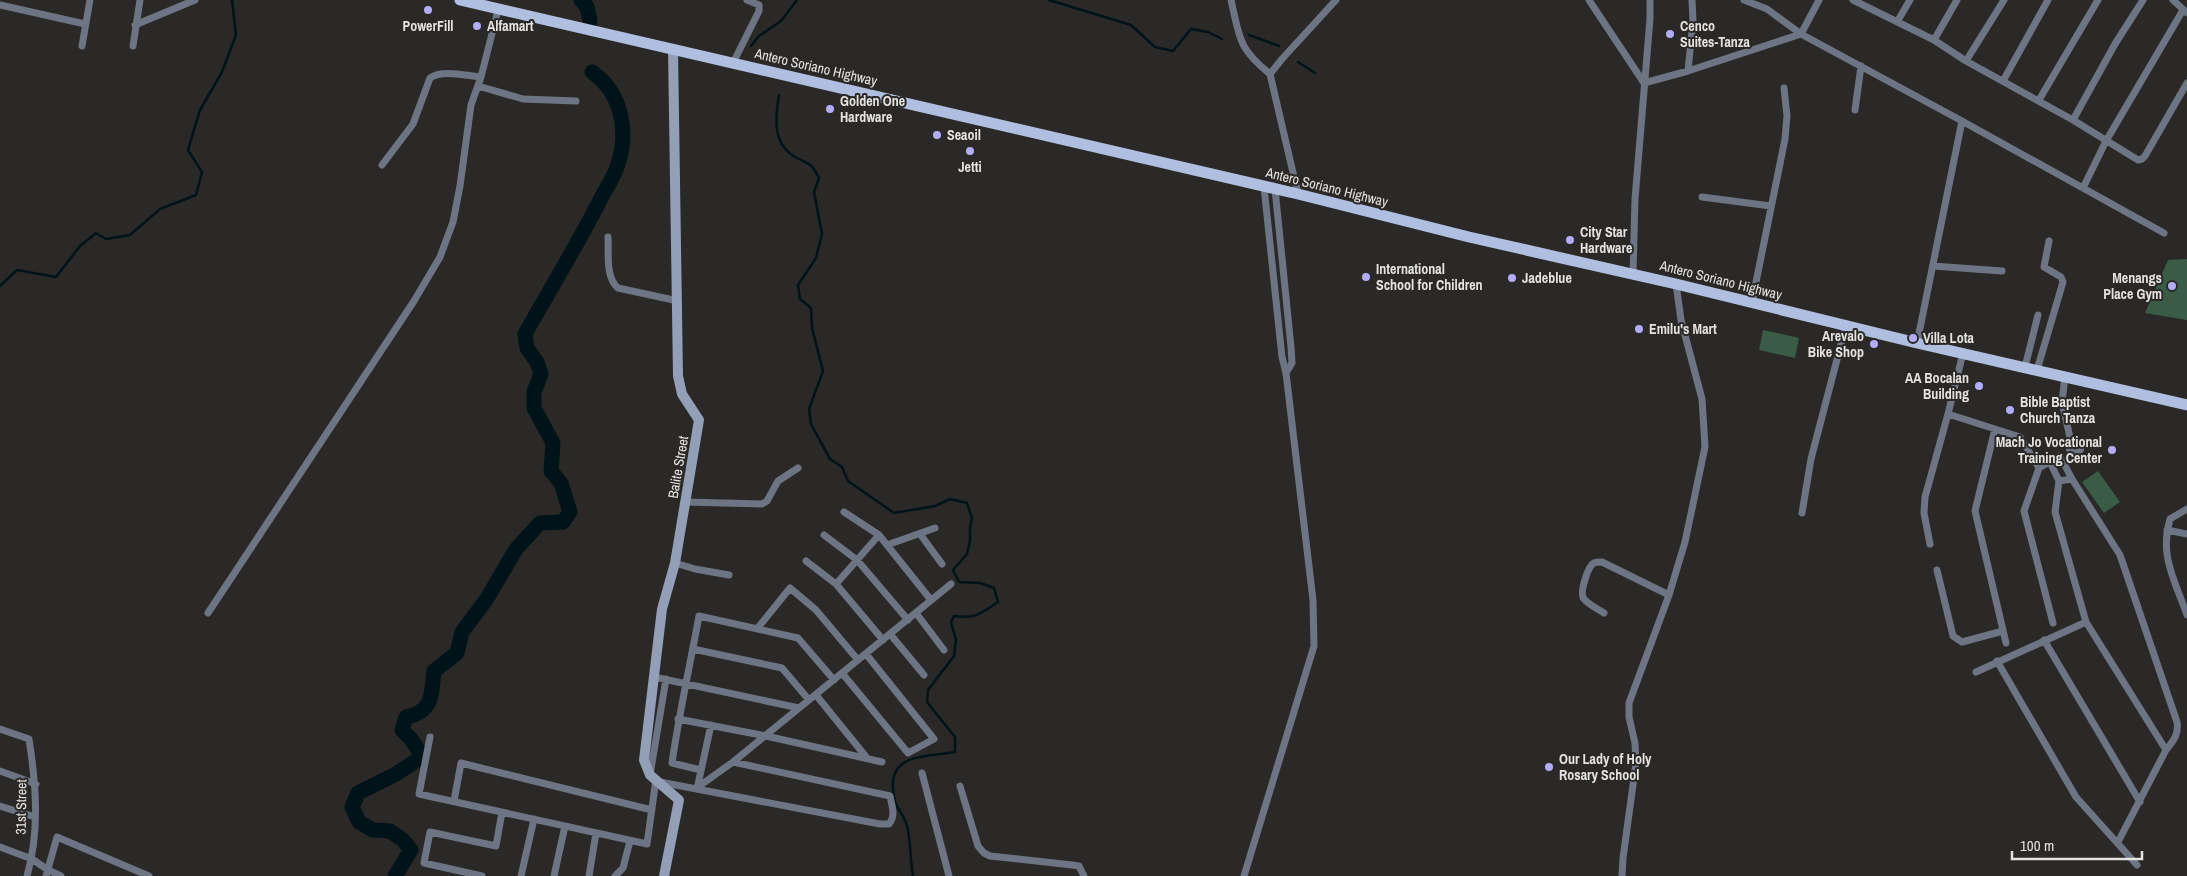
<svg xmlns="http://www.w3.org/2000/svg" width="2187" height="876" font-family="'Archivo Narrow',sans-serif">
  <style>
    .green { fill: #3a5b46 }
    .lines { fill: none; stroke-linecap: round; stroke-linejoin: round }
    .stream { stroke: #001319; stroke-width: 2.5 }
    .river { stroke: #001319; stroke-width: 15 }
    .street { stroke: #6d7484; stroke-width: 7 }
    .secondary { stroke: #939eb7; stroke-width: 10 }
    .primary { stroke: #b0bedf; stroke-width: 11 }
    .poi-dot { fill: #b3adf9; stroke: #2a2927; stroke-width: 2 }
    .labels { text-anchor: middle; stroke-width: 4; stroke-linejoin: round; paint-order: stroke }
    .poi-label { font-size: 14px; font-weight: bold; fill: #e4e3e2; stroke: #2a2927; text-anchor: start }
    .street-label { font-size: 14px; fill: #e4e3e2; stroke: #2a2927 }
  </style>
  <rect width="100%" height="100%" fill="#2a2927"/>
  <path class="green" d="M2187 259V320L2145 313 2168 260Z
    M1763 330 1799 338 1795 358 1759 350Z
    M2098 471 2120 502 2104 513 2082 482Z"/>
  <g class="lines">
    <path class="stream" d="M1049 0 1131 25 1155 47 1173 51 1191 29 1208 32 1222 39
      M1249 35 1279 46
      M751 46 759 36 781 21 797 0
      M1298 62 1315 73
      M779 95C775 119 772 145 797 158 812 166 811 163 819 178L814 192 822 234 816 258 798 285 800 299 811 308 812 328 823 371 809 409 811 424 830 459 842 467 848 481 894 513 935 506 950 499 967 503 972 518 970 527V541L967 554 953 570 959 582 980 583 994 588 998 602C980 614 976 619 954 616L951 622 956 640 954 656 928 690 927 702 955 737V752C920 758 883 753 895 802 898 810 905 817 907 826 911 842 910 860 913 876
      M0 286 17 270 56 277 80 246 96 233 106 239 130 235 160 209 196 195 202 172 188 150 200 110 222 72 236 35 232 0"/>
    <path class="river" d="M581 0 587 7 590 21
      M395 876 411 850 403 840 390 831 373 830 359 822 352 807 358 793 396 774 417 760 421 754 411 739 402 730 406 717C434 711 431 695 434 671L457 653 462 632 486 600 516 549 540 523 563 522 570 512 561 483 551 471 553 443 534 408V392L541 374 537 362 527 348 525 334C549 291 575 249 598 204 604 191 614 178 618 164 629 130 621 92 592 72"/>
    <path class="street" d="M1231 0C1240 39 1238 48 1270 74
      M1589 0 1644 83 1688 71 1801 34
      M1744 0 1767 9 1801 34
      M1819 0 1801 34 1962 121 2164 233
      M1853 0 1934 40 1966 61 2073 120 2138 160 2142 159 2145 156 2187 83
      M2173 0 2187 13
      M0 5 85 24
      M1897 22 1910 0
      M135 25 195 0
      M1934 40 1957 0
      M82 46 90 0
      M133 46 140 0
      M1966 61 2004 0
      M733 63 759 11V5L747 0
      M1688 71 1693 21 1692 0
      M2003 81 2048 0
      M478 86 523 99 576 101
      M2039 100 2098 0
      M1855 110 1861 66
      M2073 120 2115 44 2143 0
      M382 165 413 124 430 78C442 69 467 76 481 77
      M2083 188 2106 141 2183 10
      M1275 189 1291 347 1292 363 1286 373
      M1298 194 1270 74 1282 59 1336 0
      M1702 197 1771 206
      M608 237C609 253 605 277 618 288L678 301
      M1933 266 2002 271
      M1633 274 1635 199 1650 19V0
      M1752 302 1785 139 1787 116 1784 88
      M1917 343 1962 121
      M2025 367 2038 315
      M2037 370 2063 282 2061 277 2044 267 2049 241
      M2065 376 2062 402 2071 442
      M1948 414 2020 437 2039 468 2060 456 2072 479 2120 555 2177 722C2179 735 2173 741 2166 750L2118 842
      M1995 429 1975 511 2006 643
      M2069 447a6 6 0 1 1 12 0a6 6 0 1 1-12 0Z
      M2050 462 2059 481 2072 479
      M2039 468 2024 511 2053 623
      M2059 481 2055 512 2086 622 2166 750
      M686 502 762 504 767 501 778 481 798 468
      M2187 509 2170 519C2159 555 2175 581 2187 615
      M844 512 879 535 931 600
      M1802 513 1811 459 1846 325
      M2167 530 2187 534
      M920 534 942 564
      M824 535 857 560 908 620
      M1930 544 1924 513 1925 497 1948 414 1963 353
      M887 545 935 528
      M806 561 836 584 883 640
      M675 563 695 569 729 575
      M1937 570 1953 636 1962 642 2003 631
      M836 584 879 535
      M208 613 414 301 440 257 453 222 460 186 471 105 481 77 498 10
      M916 613 944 650
      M1604 613C1598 609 1589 605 1584 599 1579 593 1588 566 1594 563 1596 562 1600 562 1602 562L1669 595
      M757 629 790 588 816 610 858 660
      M890 634 924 675
      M2044 640 2140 802
      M693 649 782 668 809 700
      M1997 661 2076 797 2137 865
      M1976 672 2086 622
      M842 673 908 753 934 739 866 654
      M654 677 799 708
      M816 695 867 758
      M678 719 766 736 882 762
      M0 729 29 739C36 784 40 831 27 876
      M430 737 419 794 647 844 656 779
      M701 770 672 763C679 714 690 665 699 616L798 638 834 680
      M0 771 36 784
      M922 773 949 876
      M650 775 666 679
      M660 782 880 824H889C896 816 892 806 890 796L733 762
      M960 786 978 846 984 853 990 856 1072 865 1079 866 1084 876
      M698 787 733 762 951 584
      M697 789 711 725
      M454 801 461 763 652 810
      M0 806 35 817
      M0 847 32 859 48 870 61 876
      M46 876 57 837 149 876
      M482 876 424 863 430 832 496 846 502 812
      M521 876 534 819
      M554 876 565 826
      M589 876 596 833
      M615 876 623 868 630 841
      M1244 876 1314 646 1313 600 1286 373 1282 357 1264 187
      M1622 876 1623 858 1636 763 1635 743 1629 717V703L1669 595 1685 542 1705 447 1702 399 1681 320 1676 284"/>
    <path class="secondary" d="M664 876 679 800 650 775 644 760 662 609 675 563 699 420 682 394 678 376 673 49"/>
    <path class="primary" d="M460 0 1298 194 1469 237 1676 284 1917 343 2187 405"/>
  </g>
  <g class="poi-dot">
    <circle cx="428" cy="10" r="5"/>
    <circle cx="477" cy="26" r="5"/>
    <circle cx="1670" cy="34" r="5"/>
    <circle cx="830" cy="109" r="5"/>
    <circle cx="937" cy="135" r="5"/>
    <circle cx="970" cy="151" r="5"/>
    <circle cx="1570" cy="240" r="5"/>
    <circle cx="1366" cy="277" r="5"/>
    <circle cx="1512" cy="278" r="5"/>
    <circle cx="2172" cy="286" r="5"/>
    <circle cx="1639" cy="329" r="5"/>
    <circle cx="1913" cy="338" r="5"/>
    <circle cx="1874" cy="344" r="5"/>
    <circle cx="1979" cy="386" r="5"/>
    <circle cx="2010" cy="410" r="5"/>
    <circle cx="2112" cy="450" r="5"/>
    <circle cx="1549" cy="767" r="5"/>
  </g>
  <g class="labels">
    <g class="poi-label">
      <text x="428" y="31" text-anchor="middle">PowerFill</text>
      <text x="487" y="31">Alfamart</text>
      <text x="1680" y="31">Cenco<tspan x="1680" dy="16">Suites-Tanza</tspan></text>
      <text x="840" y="106">Golden One<tspan x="840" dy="16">Hardware</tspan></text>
      <text x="947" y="140">Seaoil</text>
      <text x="970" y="172" text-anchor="middle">Jetti</text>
      <text x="1580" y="237">City Star<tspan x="1580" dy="16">Hardware</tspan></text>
      <text x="1376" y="274">International<tspan x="1376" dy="16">School for Children</tspan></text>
      <text x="1522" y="283">Jadeblue</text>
      <text x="2162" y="283" text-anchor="end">Menangs<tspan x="2162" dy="16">Place Gym</tspan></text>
      <text x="1649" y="334">Emilu's Mart</text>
      <text x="1864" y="341" text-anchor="end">Arevalo<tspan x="1864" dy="16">Bike Shop</tspan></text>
      <text x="1923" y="343">Villa Lota</text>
      <text x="1969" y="383" text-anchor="end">AA Bocalan<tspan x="1969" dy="16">Building</tspan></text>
      <text x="2020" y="407">Bible Baptist<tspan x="2020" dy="16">Church Tanza</tspan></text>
      <text x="2102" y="447" text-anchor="end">Mach Jo Vocational<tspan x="2102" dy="16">Training Center</tspan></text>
      <text x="1559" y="764">Our Lady of Holy<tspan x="1559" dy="16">Rosary School</tspan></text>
    </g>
    <g class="street-label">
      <text transform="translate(816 67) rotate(13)" y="5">Antero Soriano Highway</text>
      <text transform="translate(1327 187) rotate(14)" y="5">Antero Soriano Highway</text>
      <text transform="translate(1721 280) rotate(14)" y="5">Antero Soriano Highway</text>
      <text transform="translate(678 467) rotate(-80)" y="5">Balite Street</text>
      <text transform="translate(21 807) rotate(-89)" y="5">31st Street</text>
    </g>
  </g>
  <path d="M2012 851v8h130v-8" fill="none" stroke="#e4e3e2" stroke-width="2.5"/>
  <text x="2020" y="851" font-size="15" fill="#e4e3e2" stroke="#2a2927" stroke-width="4" paint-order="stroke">100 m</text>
</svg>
